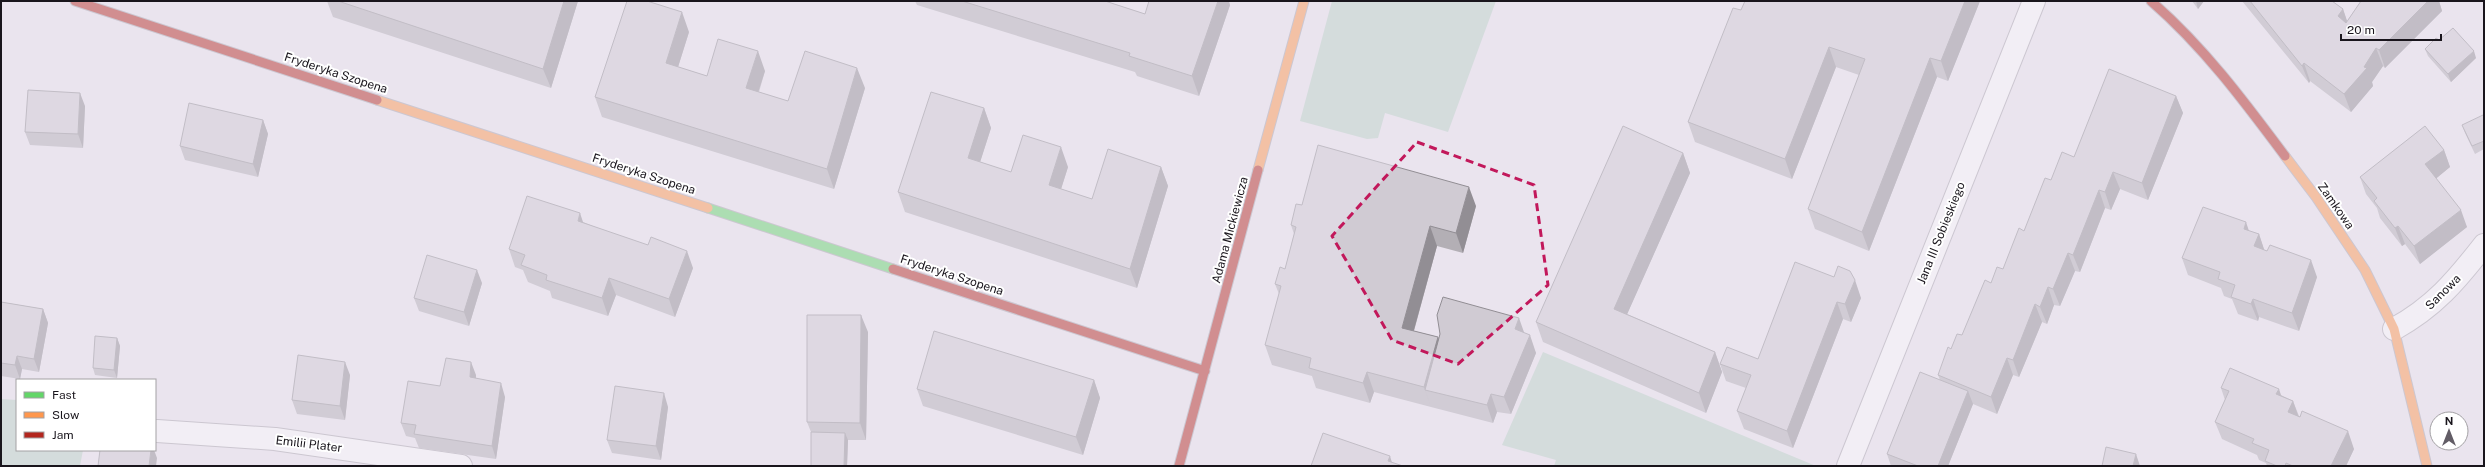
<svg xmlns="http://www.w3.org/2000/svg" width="2485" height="467" font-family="'Public Sans',sans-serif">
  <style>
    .green { fill: #bbd2c6 }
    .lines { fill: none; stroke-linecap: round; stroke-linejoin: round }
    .street-casing { stroke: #a9a4ac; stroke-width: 24 }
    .fast-casing { stroke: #a9a4ac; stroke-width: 11 }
    .slow-casing { stroke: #a9a4ac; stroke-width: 11 }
    .jam-casing { stroke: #a9a4ac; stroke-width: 11 }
    .street { stroke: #fcfbfc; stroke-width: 22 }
    .fast { stroke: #63d668; stroke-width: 9 }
    .slow { stroke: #ff974d; stroke-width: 9 }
    .jam { stroke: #b3261e; stroke-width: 9 }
    .wall { fill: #b3afb5 }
    .shaded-wall { fill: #928e94 }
    .building { fill: #d0cbd3; stroke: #928e94 }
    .marked { fill: none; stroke: #c2185b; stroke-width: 3; stroke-dasharray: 8 5; stroke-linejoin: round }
    .labels { text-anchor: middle; stroke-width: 4; stroke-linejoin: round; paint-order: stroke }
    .street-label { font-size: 12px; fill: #19151c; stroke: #fff }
  </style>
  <rect width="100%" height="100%" fill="#eae4ee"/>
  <path class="green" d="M1332 1H1496L1448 132 1385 113 1378 138 1367 139 1300 121Z
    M1543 352 1816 466H1554L1556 460 1502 445Z
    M1 399 17 400V450H83L80 466H1Z"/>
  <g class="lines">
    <g class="street-casing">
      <path id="street" d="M2394 329C2434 307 2456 281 2484 245
        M157 431 275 439 461 466
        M1848 466 2034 1"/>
    </g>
    <g class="fast-casing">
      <path id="fast" d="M708 208 893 269"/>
    </g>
    <g class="slow-casing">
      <path id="slow" d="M377 100 708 208
        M2285 156 2316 197 2365 270 2394 329 2427 466
        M1258 170 1304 1"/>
    </g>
    <g class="jam-casing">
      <path id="jam" d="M75 1 377 100
        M2151 1C2203 46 2244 101 2285 156
        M893 269 1205 371
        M1179 466 1258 170"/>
    </g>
    <use href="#street" class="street"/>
    <use href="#fast" class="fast"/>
    <use href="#slow" class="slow"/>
    <use href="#jam" class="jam"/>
  </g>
  <path class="wall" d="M327 1H578L551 88 333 17Z
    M915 1H1105L1145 14 1230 5 1199 96 1137 76 1135 72 917 5Z
    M1980 1 1948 81 1937 77 1869 251 1815 229 1808 209 1859 75 1836 67 1792 179 1695 142 1688 122 1741 10Z
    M2192 1H2204L2198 9Z
    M2242 1H2332L2343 9 2347 21 2361 1H2439L2442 11 2385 68 2383 66 2372 82 2373 86 2351 112 2310 81 2309 83Z
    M689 32 678 67 707 76 765 71 759 92 788 101 865 88 834 189 602 117 595 97Z
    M2439 40 2476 58 2451 82 2428 56 2425 49Z
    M2176 96 2183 113 2148 200 2120 189 2111 210 2105 208 2080 272 2075 271 2060 306 2054 305 2047 324 2042 322 2019 377 2013 375 1997 414 1973 404 1948 466H1891L1887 454 1940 380 1938 375 1951 349 1962 335 1991 283 2003 269 2024 231 2051 180 2074 157Z
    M85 106 83 148 30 145 25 132Z
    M984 108 991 128 980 162 1011 172 1068 167 1061 189 1092 199 1161 167 1168 186 1137 288 905 212 898 192Z
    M2484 118V149L2475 154 2465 133 2462 125Z
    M263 120 268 134 258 177 185 160 180 146Z
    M2444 150 2450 167 2436 178 2467 227 2420 264 2405 244 2402 246 2380 218 2377 208 2366 194 2360 177Z
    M1683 153 1690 173 1627 314 1715 352 1722 372 1706 413 1543 342 1536 322Z
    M1302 205 1476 206 1463 253 1437 246 1414 331 1438 337 1439 339 1525 333 1536 353 1511 414 1497 412 1493 423 1431 407 1374 392 1370 403 1316 388 1312 376 1272 365 1265 345 1279 294 1275 284 1285 269 1294 234 1291 225Z
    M583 222 693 268 675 317 616 295 608 316 552 298 550 291 528 282 523 270 515 267 509 249Z
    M2249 231 2259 234 2264 250 2317 277 2299 331 2259 317 2258 321 2238 314 2232 299 2224 296 2221 288 2188 275 2182 258Z
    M1834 277 1861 298 1851 322 1843 319 1793 448 1744 429 1737 411 1746 388 1726 381 1720 364 1758 359Z
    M482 283 469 326 419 311 414 298Z
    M1 302 43 309 48 323 39 372 22 369 20 379 1 376Z
    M868 332 866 440H848L847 466H811V432L807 422Z
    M117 338 120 346 117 378 95 375 93 368Z
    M350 375 345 420 297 414 292 400Z
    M476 375V378L505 397 496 459 419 448 415 438 406 436 401 423 440 386Z
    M1094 380 1100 398 1083 455 923 406 917 389Z
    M2221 388 2281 395 2293 401 2299 416 2354 449 2346 466H2267L2266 463 2259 460 2257 455 2222 439 2215 422 2225 400Z
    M668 407 661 460 612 453 607 440Z"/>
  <path class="shaded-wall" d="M564 1H578L551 88 543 69Z
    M1218 1H1229L1230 5 1199 96 1192 76Z
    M1965 1H1980L1948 81 1941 61Z
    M2196 1H2204L2198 9Z
    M2428 1H2439L2442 11 2385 68 2379 50Z
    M2343 9 2349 27 2338 16Z
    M682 12 689 32 673 83 666 63Z
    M1829 47 1836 67 1792 179 1785 159Z
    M2376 48 2383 66 2372 82 2373 86 2351 112 2344 94Z
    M758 51 765 71 753 108 746 88Z
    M2474 51 2476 58 2451 82 2448 74Z
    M1930 58 1937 77 1869 251 1862 232Z
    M2304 63 2310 81 2309 83 2302 66Z
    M857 68 865 88 834 189 827 169Z
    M80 93 85 106 83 148 78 134Z
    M2176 96 2183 113 2148 200 2142 183Z
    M984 108 991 128 975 178 968 158Z
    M263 120 268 134 258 177 253 164Z
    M1061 147 1068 167 1056 205 1049 185Z
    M2444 150 2450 167 2432 182 2425 164Z
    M1683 153 1690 173 1621 328 1614 309Z
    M1161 167 1168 186 1137 288 1130 269Z
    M2113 172 2120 189 2111 210 2105 192Z
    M1469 187 1476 206 1463 253 1456 233Z
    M2099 190 2105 208 2080 272 2073 255Z
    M2461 210 2467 227 2420 264 2414 246Z
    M580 213 586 231 578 221Z
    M2246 222 2252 240 2244 229Z
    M1430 226 1437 246 1409 348 1402 328Z
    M2398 226 2405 244 2402 246 2395 228Z
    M2259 234 2265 252 2254 246Z
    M687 251 693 268 675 317 669 299Z
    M2068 253 2075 271 2060 306 2053 289Z
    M2311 260 2317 277 2299 331 2292 313Z
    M477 270 482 283 469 326 464 312Z
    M609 278 616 295 608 316 602 298Z
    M1855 280 1861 298 1851 322 1845 304Z
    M2048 287 2054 305 2047 324 2040 307Z
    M2253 299 2259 317 2258 321 2251 304Z
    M1837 302 1843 319 1793 448 1787 431Z
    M2035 304 2042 322 2019 377 2013 360Z
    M43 309 48 323 39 372 34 359Z
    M861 315 868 332 866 440 860 423Z
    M1519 318 1525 335 1515 329Z
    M1530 335 1536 353 1511 414 1504 397Z
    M1438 337 1445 357 1425 390 1431 407 1424 387Z
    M117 338 120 346 117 378 114 370Z
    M1715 352 1722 372 1706 413 1699 393Z
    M17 356 22 369 20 379 15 365Z
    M2007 358 2013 375 1997 414 1991 397Z
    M345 362 350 375 345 420 340 406Z
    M471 362 476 375 475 390 470 377Z
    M1367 372 1374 392 1370 403 1363 383Z
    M1094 380 1100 398 1083 455 1076 437Z
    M501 383 505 397 496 459 492 446Z
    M2279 389 2285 407 2276 394Z
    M1968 391 1973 404 1948 466H1938Z
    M664 393 668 407 661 460 656 446Z
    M1491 394 1497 412 1493 423 1487 405Z
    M2293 401 2299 418 2288 412Z
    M2348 431 2354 449 2346 466H2331Z
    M845 433 848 440 847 466H844Z
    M151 450H154L157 458 156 466H149Z
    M2136 454 2140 466H2133Z
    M1390 456 1393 466 1388 461Z"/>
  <path class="building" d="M338 1H564L543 69Z
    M627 1H647L682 12 666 63 707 76 718 39 758 51 746 88 788 101 805 51 857 68 827 169 595 97Z
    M962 1H1105L1145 14 1149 1H1218L1192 76 1129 56 1130 53Z
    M1745 1H1965L1941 61 1930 58 1862 232 1808 209 1865 59 1829 47 1785 159 1688 122 1733 8 1741 10Z
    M2250 1H2332L2343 9 2338 16 2346 23 2361 1H2428L2379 50 2376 48 2364 67 2367 68 2344 94 2304 63 2302 66Z
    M2453 28 2474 51 2448 74 2425 49 2436 38 2439 40Z
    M2109 69 2176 96 2142 183 2113 172 2105 192 2099 190 2073 255 2068 253 2053 289 2048 287 2040 307 2035 304 2013 360 2007 358 1991 397 1938 375 1948 347 1951 349 1957 334 1962 335 1985 280 1991 283 1997 267 2003 269 2019 228 2024 231 2045 178 2051 180 2062 152 2074 157Z
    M28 90 80 93 78 134 25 132Z
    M931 92 984 108 968 158 1011 172 1023 135 1061 147 1049 185 1092 199 1108 149 1161 167 1130 269 898 192Z
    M189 103 263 120 253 164 180 146Z
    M2483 115 2484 118V141L2472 146 2462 125Z
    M1623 126 1683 153 1614 309 1715 352 1699 393 1536 322Z
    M2425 126 2444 150 2425 164 2461 210 2414 246 2398 226 2395 228 2374 201 2377 198 2360 177Z
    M1318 145 1469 187 1456 233 1430 226 1402 328 1438 337 1424 387 1367 372 1363 383 1309 368 1311 358 1265 345 1281 286 1275 284 1280 267 1285 269 1296 227 1291 225 1296 204 1302 205Z
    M527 196 580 213 578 221 648 245 651 237 687 251 669 299 609 278 602 298 546 280 547 275 521 265 525 255 509 249Z
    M2203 207 2246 222 2244 229 2259 234 2254 246 2267 251 2270 245 2311 260 2292 313 2253 299 2251 304 2231 297 2235 285 2218 279 2220 272 2182 258Z
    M427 255 477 270 464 312 414 298Z
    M1795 262 1834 277 1838 266 1850 271 1855 280 1845 304 1837 302 1787 431 1737 411 1751 375 1720 364 1727 347 1758 359Z
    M1443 297 1519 318 1515 329 1530 335 1504 397 1491 394 1487 405 1425 390 1440 334 1437 315Z
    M1 302 43 309 34 359 17 356 15 365 1 363Z
    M807 315H861L860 423 807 422Z
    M934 331 1094 380 1076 437 917 389Z
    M95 336 117 338 114 370 93 368Z
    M298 355 345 362 340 406 292 400Z
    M446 358 471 362 470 377 501 383 492 446 414 434 416 425 401 423 408 381 440 386Z
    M2230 368 2279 389 2276 394 2293 401 2288 412 2300 417 2302 411 2348 431 2331 466H2293L2286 463 2285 466H2277L2265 461 2269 450 2252 443 2254 439 2215 422 2229 391 2221 388Z
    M1920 372 1968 391 1938 466H1918L1887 454Z
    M615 386 664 393 656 446 607 440Z
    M811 432 845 433 844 466H811Z
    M1323 433 1390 456 1388 461 1403 466H1311Z
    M2106 447 2136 454 2133 466H2102Z
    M100 450H151L149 466H98Z"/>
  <path d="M0 0H2485V467H0ZM1417 142 1534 185 1548 285 1458 364 1392 340 1332 236Z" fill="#eae4ee" fill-opacity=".55" fill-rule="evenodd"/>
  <path class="marked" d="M1417 142 1534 185 1548 285 1458 364 1392 340 1332 236Z"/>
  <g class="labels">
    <g class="street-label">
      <text transform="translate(336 73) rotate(18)" y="4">Fryderyka Szopena</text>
      <text transform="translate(644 174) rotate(18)" y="4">Fryderyka Szopena</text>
      <text transform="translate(2336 206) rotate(55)" y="4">Zamkowa</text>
      <text transform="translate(1230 230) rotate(-75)" y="4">Adama Mickiewicza</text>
      <text transform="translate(1941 233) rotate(-68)" y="4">Jana III Sobieskiego</text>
      <text transform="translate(952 275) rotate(18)" y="4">Fryderyka Szopena</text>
      <text transform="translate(2443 292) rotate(-45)" y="4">Sanowa</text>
      <text transform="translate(309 444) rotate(7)" y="4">Emilii Plater</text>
    </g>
  </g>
  <rect width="2485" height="467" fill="none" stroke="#19151c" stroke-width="4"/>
  <rect x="16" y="379" width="140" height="72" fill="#ffffff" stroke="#a3a1a4"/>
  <rect x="24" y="392" width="20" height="6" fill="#63d668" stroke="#a3a1a4"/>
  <text x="52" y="399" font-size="12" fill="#19151c">Fast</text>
  <rect x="24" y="412" width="20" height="6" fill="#ff974d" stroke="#a3a1a4"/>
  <text x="52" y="419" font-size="12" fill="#19151c">Slow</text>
  <rect x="24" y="432" width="20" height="6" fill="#b3261e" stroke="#a3a1a4"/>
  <text x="52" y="439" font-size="12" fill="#19151c">Jam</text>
  <g transform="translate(2449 431)"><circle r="19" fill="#ffffff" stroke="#a3a1a4"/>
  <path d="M0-3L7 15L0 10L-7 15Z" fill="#625d66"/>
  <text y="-6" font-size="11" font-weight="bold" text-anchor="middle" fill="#19151c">N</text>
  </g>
  <path d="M2341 34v6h100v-6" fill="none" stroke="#19151c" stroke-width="2"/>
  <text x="2347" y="34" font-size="12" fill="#19151c" stroke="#ffffff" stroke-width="3" paint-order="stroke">20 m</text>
</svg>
